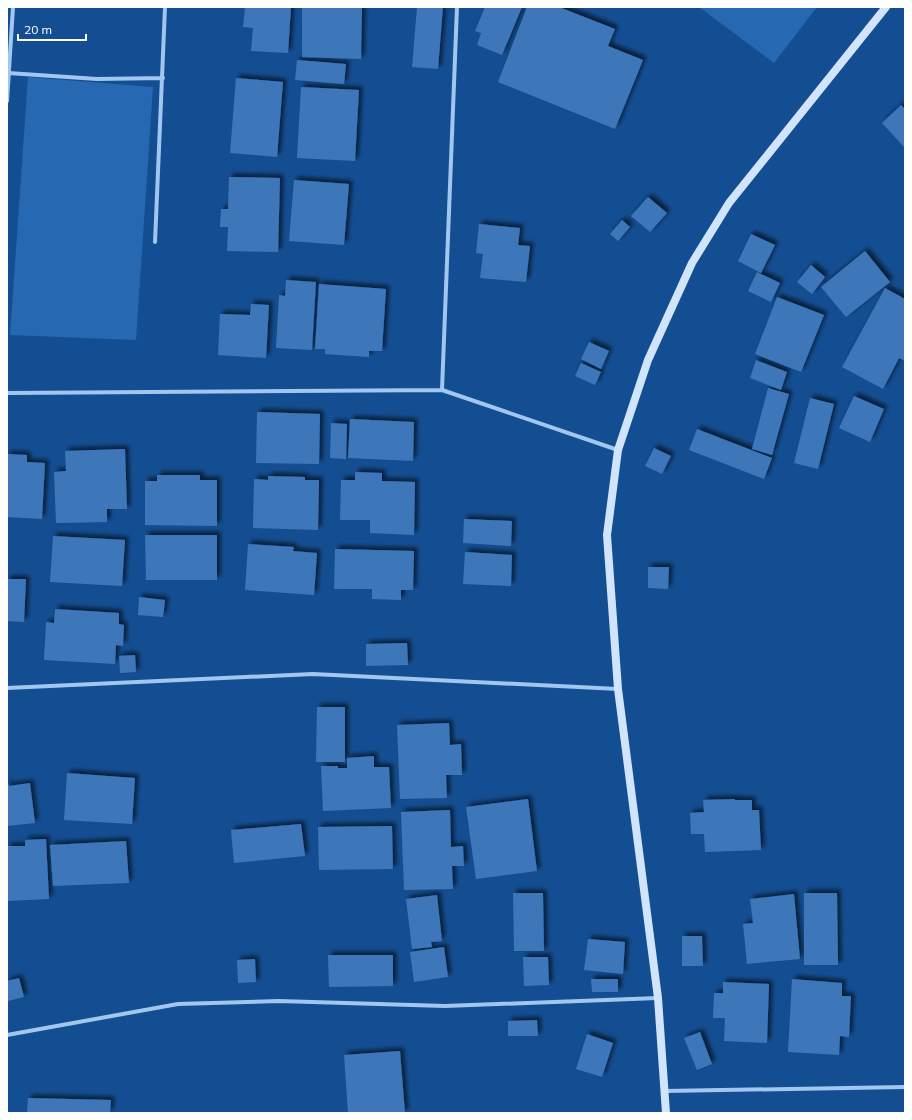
<svg xmlns="http://www.w3.org/2000/svg" width="912" height="1120" font-family="Mulish,sans-serif">
  <style>
    .green { fill: #2668b1 }
    .building { fill: #3d77ba; filter: url(#shadow) }
    .lines { fill: none; stroke-linecap: round; stroke-linejoin: round }
    .street { stroke: #a1c7f1; stroke-width: 4 }
    .secondary { stroke: #d0e4fc; stroke-width: 8 }
  </style>
  <defs>
    <filter id="shadow"><feDropShadow dx="3.5" dy="-3.5" stdDeviation="2" flood-color="#0009"/></filter>
  </defs>
  <rect width="100%" height="100%" fill="#144e92"/>
  <path class="green" d="M699 7H817L774 63Z
    M28 77 153 87 136 340 10 335Z"/>
  <path class="building" d="M245 7H291L288 53 251 51 253 28 243 27Z
    M302 7H362L361 59 302 57Z
    M417 7H443L438 69 412 67Z
    M485 7H522L502 55 477 45 481 33 475 31Z
    M527 7H559L615 29 608 46 643 60 615 129 498 82Z
    M297 60 346 64 344 84 295 80Z
    M236 78 283 82 277 157 230 153Z
    M301 87 359 90 355 161 297 158Z
    M901 105 905 109V148L882 123Z
    M229 177 280 178 278 252 227 251 228 227H220L221 209H228Z
    M294 180 349 184 344 245 289 241Z
    M648 197 667 213 650 232 631 216Z
    M622 220 630 227 618 241 610 234Z
    M479 224 520 228 518 245 530 246 526 282 480 278 483 254 476 253Z
    M751 234 775 245 761 273 738 261Z
    M865 251 890 282 846 317 821 287Z
    M811 265 825 277 812 294 797 282Z
    M757 272 780 283 771 302 748 291Z
    M286 280 316 282 312 350 276 348 279 295 285 296Z
    M319 284 386 289 382 351H369V357L325 354V349H315Z
    M885 288 905 299V361L899 358 883 389 842 367Z
    M777 297 824 315 801 372 755 354Z
    M251 304 269 305 266 358 218 355 220 314 250 315Z
    M589 342 609 351 601 369 581 359Z
    M756 360 787 372 781 390 750 378Z
    M581 363 601 372 595 385 575 376Z
    M768 388 789 394 772 455 752 449Z
    M854 396 884 409 870 442 839 428Z
    M810 398 834 404 818 469 794 463Z
    M257 412 320 414 319 464 256 463Z
    M350 419 414 422 413 461 348 458Z
    M331 423 347 424 346 459 330 458Z
    M697 429 772 458 764 479 689 450Z
    M654 448 671 456 662 474 645 466Z
    M125 449 127 509H107V522L56 523 54 472 66 471 65 451Z
    M7 454 27 455V462L45 463 42 519 7 517Z
    M355 472 382 473V481L415 482 414 535 370 533V520H340L341 480H355Z
    M157 475H200V480H217V526L145 525V481H157Z
    M268 476 305 477V480H319L318 530 253 528 254 479 268 480Z
    M464 519 512 521 511 546 463 543Z
    M145 535H217V580H146Z
    M53 536 125 540 122 586 50 582Z
    M248 544 294 547 293 551 317 553 314 595 245 590Z
    M335 549 414 551 413 590H401V600L372 599V589H334Z
    M465 552 512 555 511 586 463 584Z
    M648 567H669L668 589 648 588Z
    M7 579H26L24 622 7 621Z
    M139 597 165 600 163 617 138 615Z
    M55 609 119 613V624L124 625 123 646 116 645 115 664 44 660 46 622 54 623Z
    M407 643 408 665 366 666V644Z
    M135 655 136 672 120 673 119 656Z
    M317 707H345V762H316Z
    M449 723 450 745 461 744 462 775H446L447 798 400 799 397 725Z
    M374 756V767H389L391 808 323 811 321 766H338V768H347V758Z
    M67 773 135 778 132 824 64 820Z
    M7 780 9 786 30 783 35 823 7 826Z
    M528 799 537 871 476 879 466 807Z
    M735 799V800H752V810H759L761 850 705 852 704 834H691L690 813 704 812 703 800Z
    M450 810 451 847 463 846 464 866H452L453 889 404 890 401 812Z
    M301 824 305 856 234 863 231 830Z
    M392 826 393 869 319 870 318 827Z
    M46 839 49 899 7 901V846H25V840Z
    M126 841 129 883 53 886 50 845Z
    M513 893H543L544 951H514Z
    M804 893H837L838 965H804Z
    M794 894 800 959 747 964 743 924 753 923 750 899Z
    M437 895 442 941 431 942 432 947 412 949 406 899Z
    M682 936H702L703 966H682Z
    M588 939 625 942 623 974 584 970Z
    M444 947 448 977 414 982 410 952Z
    M328 955H393V986L329 987Z
    M523 957H548L549 985 524 986Z
    M255 959 256 982 238 983 237 960Z
    M19 978 24 997 8 1001 7 981Z
    M591 979H618V992H592Z
    M792 979 842 983V996H851L849 1037 840 1036 839 1055 788 1052Z
    M723 982 769 984 767 1043 724 1041 725 1018H713L714 993H723Z
    M537 1020 538 1036H508V1021Z
    M700 1032 712 1064 697 1070 684 1038Z
    M587 1034 613 1043 602 1077 576 1069Z
    M400 1051 405 1113H348L344 1055Z
    M28 1098 111 1100 110 1113H27Z"/>
  <g class="lines">
    <path class="street" d="M8 73 97 79 163 78
      M7 101 13 7
      M155 242 165 7
      M442 390 457 7
      M7 393 442 390 618 450
      M7 688 313 674 618 689
      M7 1035 178 1004 279 1001 445 1006 658 998
      M665 1091 905 1087"/>
    <path class="secondary" d="M666 1113 658 998 618 689 607 535 618 450 648 360 692 263 729 203 886 7"/>
  </g>
  <rect width="912" height="1120" fill="none" stroke="#ffffff" stroke-width="16"/>
  <path d="M18 34v6h68v-6" fill="none" stroke="#ffffff" stroke-width="2"/>
  <text x="24" y="34" font-size="12" fill="#ffffff" stroke="#144e92" stroke-width="3" paint-order="stroke">20 m</text>
</svg>
